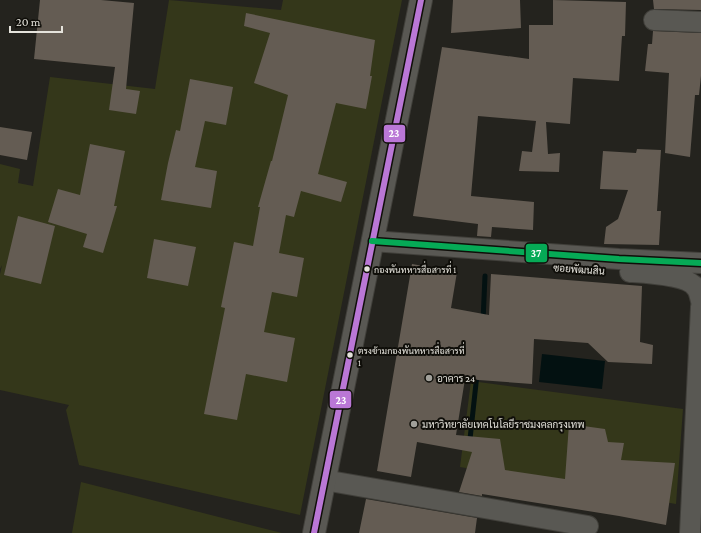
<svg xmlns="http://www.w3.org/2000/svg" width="701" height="533" font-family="'Crimson Pro',Sarabun,serif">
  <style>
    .green { fill: #34371a }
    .water { fill: #031111 }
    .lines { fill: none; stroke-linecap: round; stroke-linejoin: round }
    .stream { stroke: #031111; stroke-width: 5 }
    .building { fill: #645c53 }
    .street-casing { stroke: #403f3a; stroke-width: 22 }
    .secondary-casing { stroke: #403f3a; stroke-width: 24 }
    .street { stroke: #595853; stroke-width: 20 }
    .secondary { stroke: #595853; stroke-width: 22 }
    .bus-1-casing { stroke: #0f0e09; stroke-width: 9 }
    .bus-2-casing { stroke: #0f0e09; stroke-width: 9 }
    .bus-1 { stroke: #ba77d6; stroke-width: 6 }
    .bus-2 { stroke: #06aa56; stroke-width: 6 }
    .bus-dot { fill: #e5e3dc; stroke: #0f0e09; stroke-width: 1.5 }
    .poi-dot { fill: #a1a09a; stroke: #0f0e09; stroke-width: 1.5 }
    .labels { text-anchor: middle; stroke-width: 4; stroke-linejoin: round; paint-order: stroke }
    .bus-label { font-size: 9px; fill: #e5e3dc; stroke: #0f0e09; text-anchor: start }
    .street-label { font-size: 10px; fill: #e5e3dc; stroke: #0f0e09 }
    .poi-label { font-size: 10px; fill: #e5e3dc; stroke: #0f0e09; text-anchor: start }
    .line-badge { stroke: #0f0e09; stroke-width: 1.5 }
    .badge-label { font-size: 11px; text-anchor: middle; font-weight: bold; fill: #fff }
  </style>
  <rect width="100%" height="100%" fill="#24231e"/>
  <path class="green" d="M169 0 281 10 283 0H402L300 515 79 465 66 410 69 405 0 390V274L2 265 0 269V164L20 169 18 183 33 186 50 77 155 89Z
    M471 381 683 409 676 504 460 467Z
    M81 482 282 533H72Z"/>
  <path class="water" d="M542 354 605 361 602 389 539 382Z"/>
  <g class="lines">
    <path class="stream" d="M483 321 485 276
      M470 439 477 374"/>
  </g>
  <path class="building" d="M40 0H101L134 3 126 89 140 91 136 114 109 110 115 67 34 59Z
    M453 0H520L521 28 451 33Z
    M553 0 626 2 625 36H622L619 81 573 78 570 124 546 122 548 154 560 153 559 172 519 171 522 151 532 152 536 121 478 116 471 196 534 202 533 230 492 227 491 237 477 236 478 224 413 216 442 47 529 59V25H553Z
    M653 0H701V10L654 9Z
    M246 13 375 40 370 76H372L366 109 336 103 318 174 347 182 341 202 301 191 294 217 286 215 279 253 304 258 297 297 272 292 264 332 295 338 287 382 246 374 237 420 204 414 225 308 221 307 234 242 253 246 260 207H258L271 161H272L288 95 254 83 270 33 244 26Z
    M653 31 701 33V76L699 95H695L690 157 665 153 669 73 645 71 648 44H652Z
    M190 79 233 87 226 125 205 121 195 167 217 171 211 208 161 200 168 163 176 130 180 131Z
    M0 127 32 132 27 160 0 155Z
    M90 144 125 151 114 206H117L103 253 83 247 87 234 48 222 58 189 80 195Z
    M637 149 661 150 657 211H661L659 245 604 244 606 227 618 219 628 190 600 189 603 151 636 153Z
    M18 216 55 226 41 284 4 275Z
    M154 239 196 247 188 286 147 278Z
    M412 264 457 272 451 308 489 315 491 274 642 286 640 342 653 345 652 364 608 362 588 343 534 339 532 384 465 379 456 435 500 439 505 470 565 479 569 424 605 429 608 442 624 443 621 460 675 463 666 525 619 516 482 494V496L459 492 472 452 417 442 411 477 377 471Z
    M366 499 477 518 475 533H359Z"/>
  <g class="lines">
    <g class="street-casing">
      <path id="street" d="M654 20 701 22
        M372 241 619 259 701 263
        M630 272C646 273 689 275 697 289 699 292 700 297 701 301
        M324 480 588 526
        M690 533 701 307"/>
    </g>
    <g class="secondary-casing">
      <path id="secondary" d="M314 533 421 0"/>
    </g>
    <use href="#street" class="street"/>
    <use href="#secondary" class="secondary"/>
    <g class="bus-1-casing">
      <path id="bus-1" d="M314 533 421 0"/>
    </g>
    <g class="bus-2-casing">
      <path id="bus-2" d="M372 241 619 259 701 263"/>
    </g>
    <use href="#bus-1" class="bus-1"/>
    <use href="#bus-2" class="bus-2"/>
  </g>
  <g class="bus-dot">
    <circle cx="367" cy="269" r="3.5"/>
    <circle cx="350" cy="355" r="3.5"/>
  </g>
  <g class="poi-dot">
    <circle cx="429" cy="378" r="4"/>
    <circle cx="414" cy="424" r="4"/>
  </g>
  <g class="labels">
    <g class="bus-label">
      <text x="374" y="273">กองพันทหารสื่อสารที่ 1</text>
      <text x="358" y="354">ตรงข้ามกองพันทหารสื่อสารที่<tspan x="358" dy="12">1</tspan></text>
    </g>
    <g class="street-label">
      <text transform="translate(579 269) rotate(4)" y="4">ซอยพัฒนสิน</text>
    </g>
    <g class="poi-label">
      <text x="437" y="382">อาคาร 24</text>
      <text x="422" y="428">มหาวิทยาลัยเทคโนโลยีราชมงคลกรุงเทพ</text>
    </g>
  </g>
  <g class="line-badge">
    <rect x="383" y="124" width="23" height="19" rx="4" fill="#ba77d6"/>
    <rect x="525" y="243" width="23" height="20" rx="4" fill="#06aa56"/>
    <rect x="329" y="390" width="23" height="19" rx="4" fill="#ba77d6"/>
  </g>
  <g class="badge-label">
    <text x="394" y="137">23</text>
    <text x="536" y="257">37</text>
    <text x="341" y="404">23</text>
  </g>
  <path d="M10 26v6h52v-6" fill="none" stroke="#e5e3dc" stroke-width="2"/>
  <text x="16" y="26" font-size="12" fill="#e5e3dc" stroke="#0f0e09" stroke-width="3" paint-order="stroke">20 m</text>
</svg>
